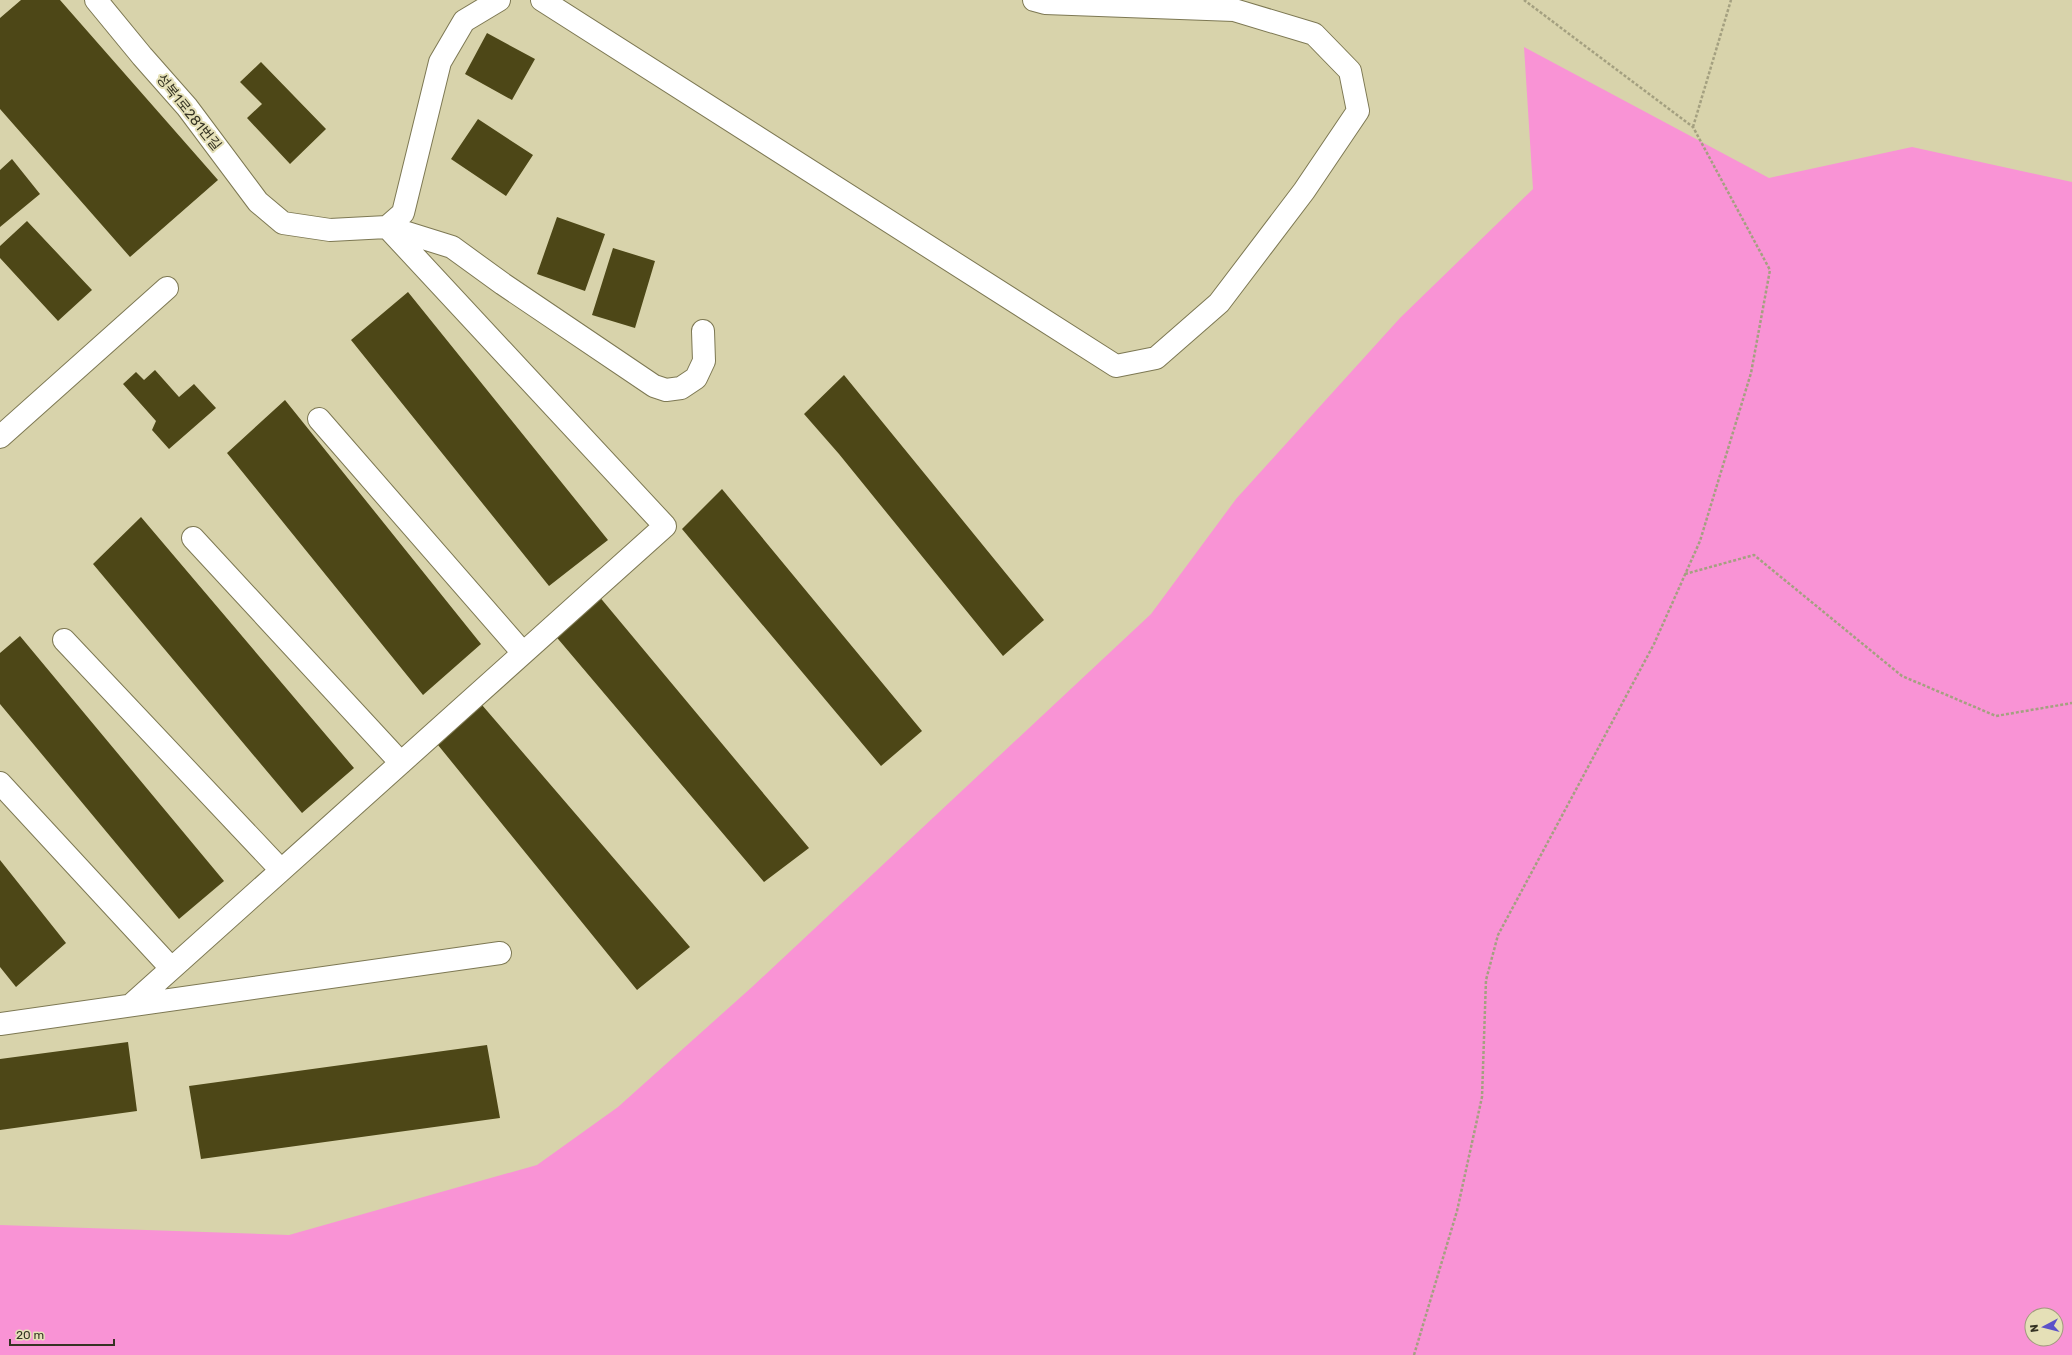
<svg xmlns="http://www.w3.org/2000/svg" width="2072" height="1355" font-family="Rubik,'Noto Sans KR',sans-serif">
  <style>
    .green { fill: #f993d5; fill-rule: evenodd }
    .building { fill: #4d4717 }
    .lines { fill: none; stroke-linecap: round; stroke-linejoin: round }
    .minor-casing { stroke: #7d7853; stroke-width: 24 }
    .path { stroke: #a4a080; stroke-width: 2.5; stroke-dasharray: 3 2; stroke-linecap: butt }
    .minor { stroke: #fff; stroke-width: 22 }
    .labels { text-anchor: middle; stroke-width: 4; stroke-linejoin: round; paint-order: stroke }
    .street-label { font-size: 14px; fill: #353323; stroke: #e5e0b7 }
  </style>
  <rect width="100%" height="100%" fill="#d8d3ab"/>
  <path class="green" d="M1524 47 1769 178 1912 147 2072 182V1355H0V1225L289 1235 537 1165 618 1107 752 987 1151 614 1236 499 1400 318 1533 189ZM2032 1315H2056V1339H2032Z"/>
  <path class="building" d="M21 0H60L218 180 130 257 0 109V18Z
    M487 33 535 59 512 100 465 74Z
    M261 62 326 129 290 164 247 118 262 104 240 82Z
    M478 119 533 155 506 196 451 159Z
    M12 159 40 194 0 227V170Z
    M557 217 605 234 585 291 537 274Z
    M27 221 92 290 58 321 0 258V246Z
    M613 248 655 261 635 328 592 315Z
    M408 292 608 540 549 586 351 340Z
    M155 370 179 397 194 384 216 408 169 449 152 430 156 421 123 384 136 372 144 380Z
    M844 375 1044 620 1003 656 839 454 804 414Z
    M285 400 481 644 423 695 227 453Z
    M722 489 922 731 881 766 682 529Z
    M141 517 354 768 302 813 93 564Z
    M598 595 809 848 764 882 553 633Z
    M20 636 224 881 179 919 0 704V653Z
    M482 705 690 947 637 990 438 745Z
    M0 860 66 943 16 987 0 967Z
    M128 1042 137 1111 0 1130V1059Z
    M487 1045 500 1118 201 1159 189 1086Z"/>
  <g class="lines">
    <g class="minor-casing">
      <path id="minor" d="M96 0 142 56 187 107 258 202 283 223 330 230 387 227 403 213 440 62 464 21 499 0
        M542 0 1116 366 1156 358 1219 303 1304 191 1358 111 1350 71 1314 34 1234 10 1045 3 1034 0
        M388 227 452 247 503 284 654 386 666 390 681 388 696 378 704 361 703 331
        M319 419 523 653
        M0 437 167 288
        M193 538 401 763
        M64 640 281 870
        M0 783 171 968
        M131 1005 665 526 387 227
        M0 1024 500 953"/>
    </g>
    <path class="path" d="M1693 127 1731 0
      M1685 574 1754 555 1902 676 1996 716 2072 703
      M1414 1355 1457 1211 1482 1097 1486 980 1498 935 1654 644 1700 541 1751 373 1770 270 1693 127 1524 0"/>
    <use href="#minor" class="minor"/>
  </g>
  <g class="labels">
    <g class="street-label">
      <text transform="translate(189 112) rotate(51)" y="5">성복1로281번길</text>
    </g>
  </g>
  <g transform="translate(2044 1327) rotate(263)"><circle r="19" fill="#e5e0b7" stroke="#9f9b7c"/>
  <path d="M0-3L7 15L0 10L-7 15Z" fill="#5b51c9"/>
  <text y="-6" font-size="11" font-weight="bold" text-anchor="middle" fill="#353323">N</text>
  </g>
  <path d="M10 1339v6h104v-6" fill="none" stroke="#353323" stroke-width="2"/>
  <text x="16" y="1339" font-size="12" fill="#353323" stroke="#e5e0b7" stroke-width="3" paint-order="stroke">20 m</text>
</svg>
